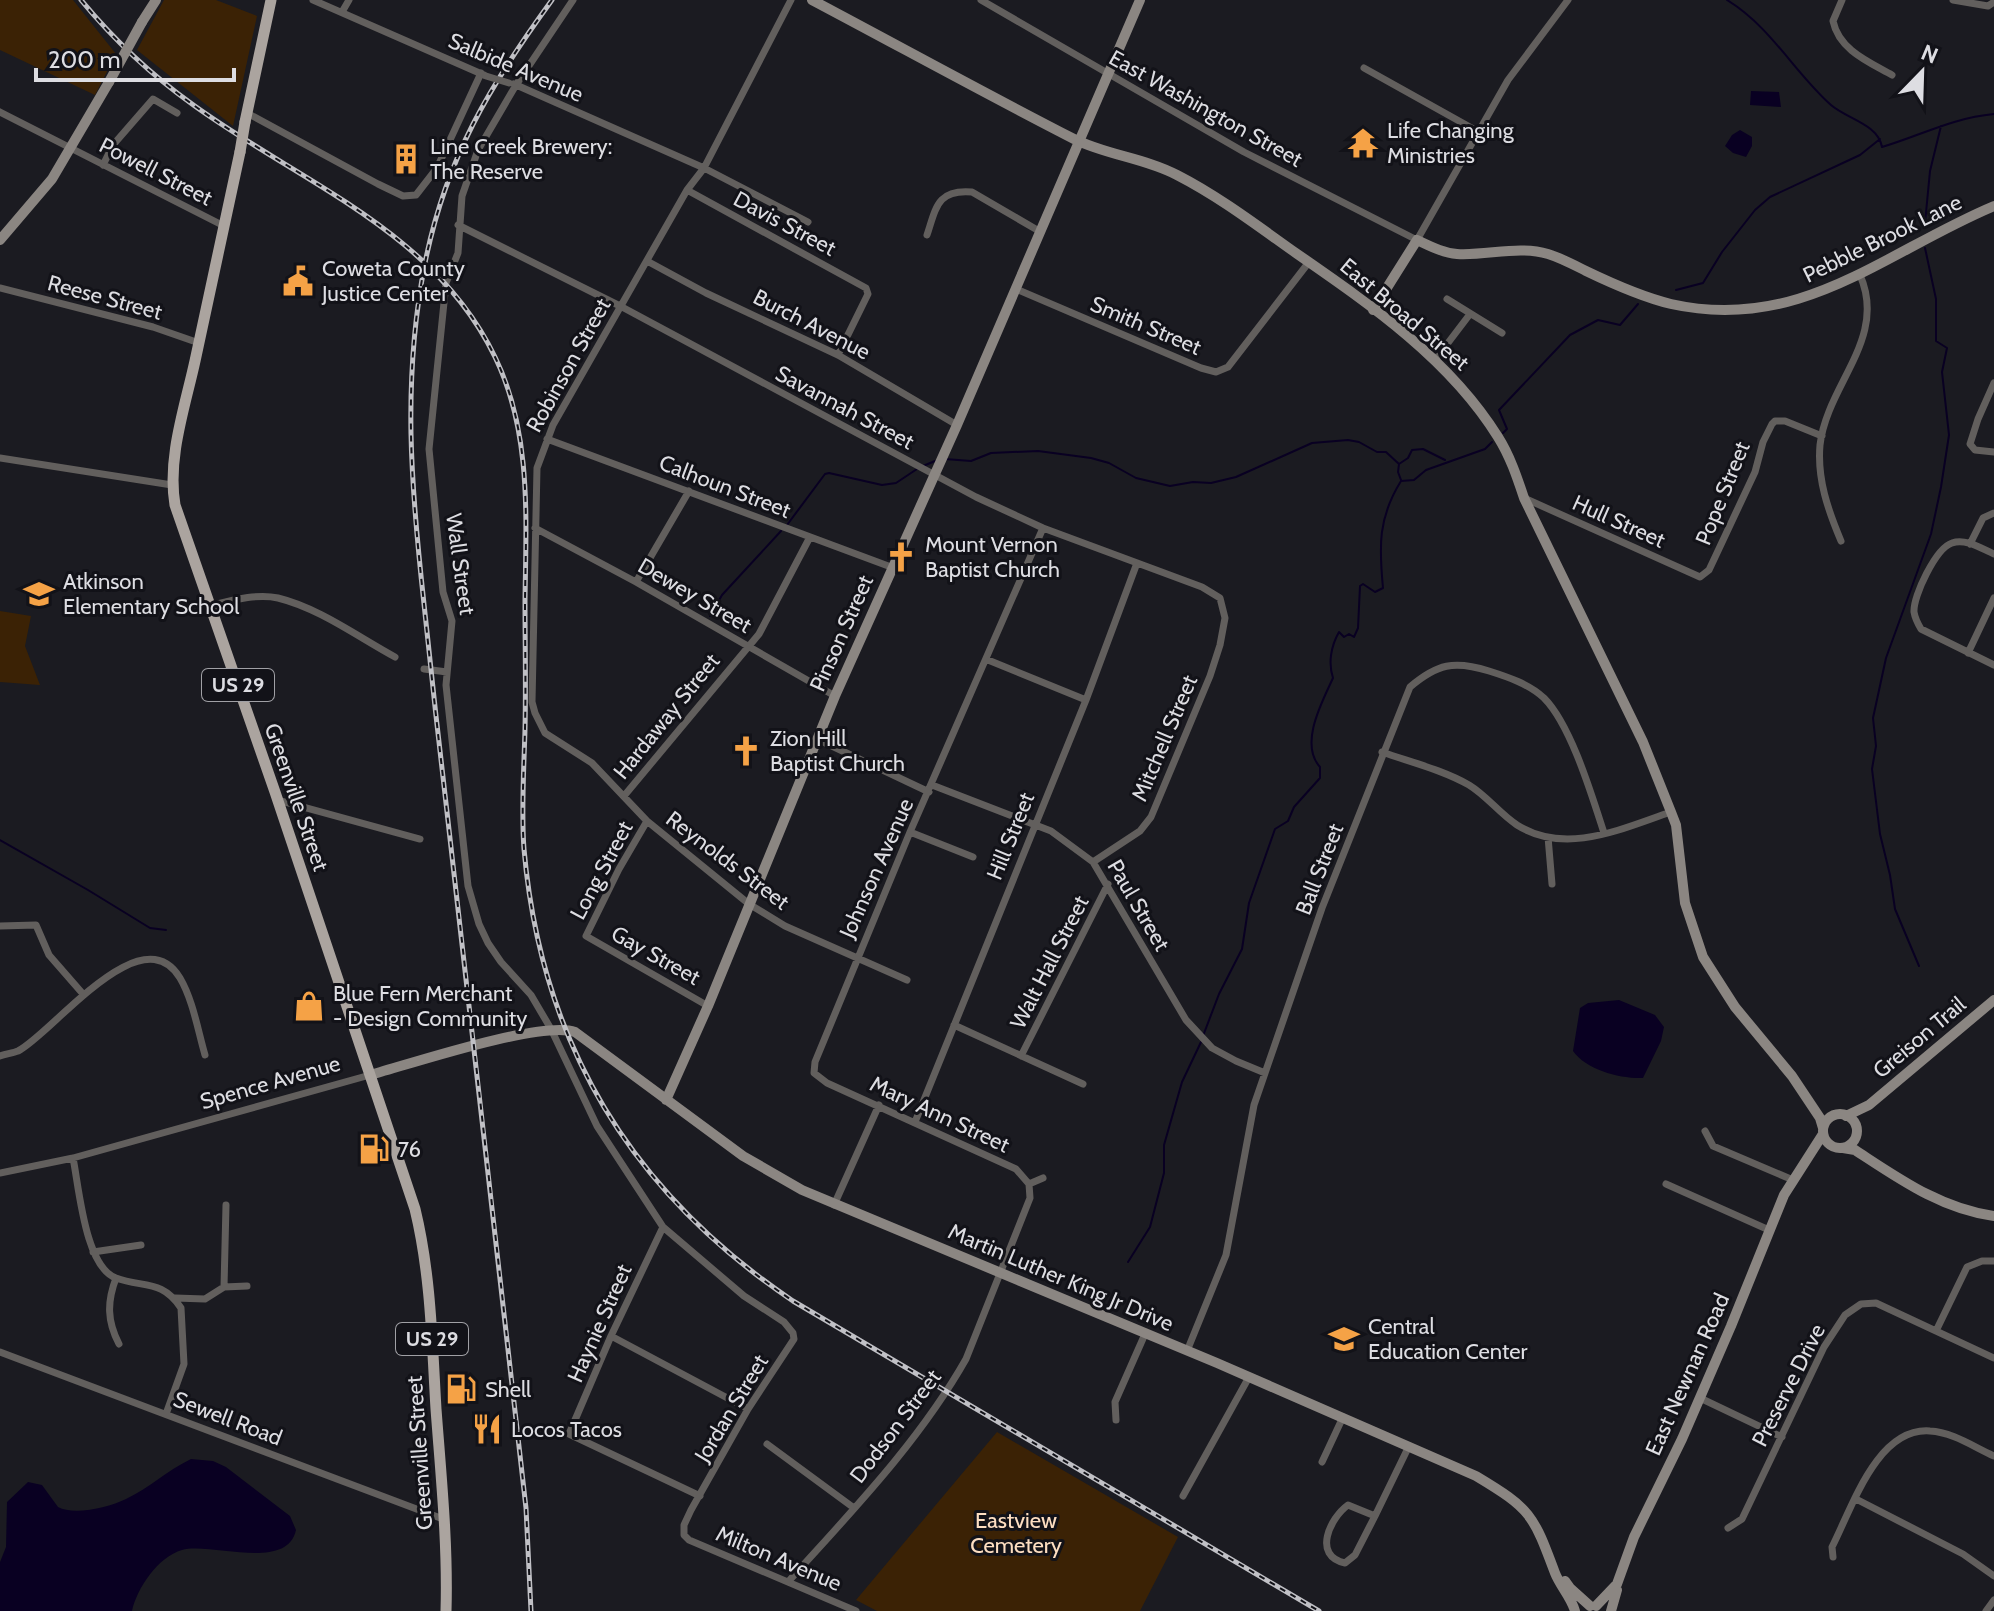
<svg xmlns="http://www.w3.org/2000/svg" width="1994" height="1611" font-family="Cabin,sans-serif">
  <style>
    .green { fill: #3b2205 }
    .water { fill: #090022 }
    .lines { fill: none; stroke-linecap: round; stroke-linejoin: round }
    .stream { stroke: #090022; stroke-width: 2 }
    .street { stroke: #625f5d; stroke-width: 7 }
    .secondary { stroke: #8b8682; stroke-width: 10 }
    .primary { stroke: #aba49f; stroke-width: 11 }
    .rail-casing { stroke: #c0c0c5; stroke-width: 5 }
    .rail { stroke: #121218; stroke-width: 2; stroke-dasharray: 6; stroke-linecap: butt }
    .street-bridge { stroke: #625f5d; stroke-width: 7 }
    .secondary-bridge { stroke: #8b8682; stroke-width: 10 }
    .primary-bridge { stroke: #aba49f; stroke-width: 11 }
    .labels { text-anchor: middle; stroke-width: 6; stroke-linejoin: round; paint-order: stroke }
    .shield { fill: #121218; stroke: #a0a0a5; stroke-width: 2 }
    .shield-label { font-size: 20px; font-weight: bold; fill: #dddde2 }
    .street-label { font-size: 22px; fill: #dddde2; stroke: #121218 }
    .poi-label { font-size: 22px; fill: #dddde2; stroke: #121218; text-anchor: start }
    .park-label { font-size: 22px; fill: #fddec1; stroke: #121218 }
  </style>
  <rect width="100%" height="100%" fill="#1b1b21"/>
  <path class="green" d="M0 0H73L116 54 95 95 0 50Z
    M164 0H216L257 16 233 126 137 50Z
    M0 611 31 616 25 646 40 685 0 682Z
    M997 1432 1178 1537 1140 1611H877L856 1600Z"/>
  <path class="water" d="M1751 91 1779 92 1781 107 1750 105Z
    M1740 130 1752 137V146L1746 157 1733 153 1725 146 1732 135Z
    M1619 1000 1655 1015 1664 1027 1661 1041 1643 1078C1621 1079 1586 1070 1573 1051L1580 1008 1588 1003Z
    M191 1459 213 1461 226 1467 290 1516 296 1530C287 1572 211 1542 182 1550 158 1557 137 1588 132 1611H0V1562L6 1547 7 1502 28 1482 42 1485 58 1507C74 1516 110 1507 126 1499 149 1488 168 1470 191 1459Z"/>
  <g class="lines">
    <path class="stream" d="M1727 0C1771 27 1794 72 1831 105 1847 119 1878 124 1882 147 1922 135 1952 118 1994 114
      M1925 223 1930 171 1941 126
      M1676 290 1703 283 1722 252 1755 210 1770 197 1860 155 1880 139
      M1503 433 1507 429 1499 410 1570 335 1598 320 1620 325 1638 304
      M945 459 971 461 991 453 1038 451 1091 458 1109 463 1136 478 1170 486 1193 482 1211 483 1236 477 1312 443 1348 440 1359 442 1377 452H1386L1399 464 1408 458 1412 450 1423 449 1445 460
      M1399 464 1398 472 1401 480
      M923 466 935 461
      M787 525 825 474 829 473 882 485 896 483 917 469
      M710 616 722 595 781 531
      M0 840 88 890 150 928 166 930
      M1919 966 1895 909 1890 875 1880 834 1872 769 1876 746 1873 718 1886 658 1931 534 1941 487 1949 435 1942 372 1947 348 1936 341V299L1925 248
      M1203 1036 1219 994 1242 949 1249 903 1275 829 1288 821 1294 807 1320 778V767C1299 744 1322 702 1333 678 1328 663 1331 646 1339 632L1344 637 1349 634 1354 637 1358 628 1360 586 1363 584 1375 592 1383 588C1379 546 1378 518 1401 481L1414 480 1426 470 1485 449 1492 442
      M1128 1262 1150 1227 1164 1173V1145L1182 1082 1201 1042"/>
    <path class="street" d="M313 0 484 75
      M573 0 516 85 478 150 462 196 458 253 446 283 429 449 443 592 452 621 446 685 468 886 479 924 488 943 501 962 531 995 551 1029 597 1126 663 1227 744 1296 784 1322 793 1333 794 1339 748 1409 691 1510 684 1525V1535L689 1540 856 1611
      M791 0 704 168 687 190 553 425 537 468 532 702 535 713 545 733 592 763 647 821 749 904 785 926 907 980
      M981 0 1244 152 1417 240 1508 80 1568 0
      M1842 0 1833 21C1839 50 1869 62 1892 75
      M1953 0 1988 6 1994 2
      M342 12 349 0
      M1364 68 1477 131
      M514 84 704 168 808 222
      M0 112 224 226
      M247 113 378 184 403 196 416 195 437 168 481 73
      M103 165 113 145 153 99 177 113
      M687 190 866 288 868 294 838 355
      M458 225 622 307 976 497 1043 528 1202 587 1220 598 1225 618 1220 645 1210 676 1151 817 1140 831 1093 862
      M927 235C936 208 937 189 972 192L1039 231
      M647 261 706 293 838 355 957 425
      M0 288 153 327 199 343
      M1016 289 1201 368 1216 372 1228 367 1309 262
      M1447 299 1502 333
      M1435 360 1470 314
      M1994 383 1978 419 1970 444 1975 450 1994 452
      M547 439 891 567
      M0 458 172 485
      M1524 498 1700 577 1709 570 1755 472 1763 442 1772 424 1775 421H1785L1822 436
      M535 528 636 582 835 696
      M1841 541C1828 510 1817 479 1820 445 1827 384 1888 339 1860 275
      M1970 544 1983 518 1994 513
      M1994 554C1982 549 1966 538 1952 543 1936 548 1913 596 1914 612 1915 618 1918 624 1921 629L1994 665
      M636 582 689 491
      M209 606C230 601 256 593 278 598 319 608 358 637 395 657
      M1968 653 1994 598
      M988 660 1086 700
      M424 669 447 672
      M817 739 929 792
      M1382 752C1410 762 1443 770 1469 785 1487 796 1499 813 1517 825 1566 856 1623 828 1671 812
      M932 785 1051 831 1093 862 1186 1020 1212 1048 1236 1061 1265 1073
      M624 796 759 634 810 537
      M278 800 420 839
      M647 821 619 869 586 936 708 1006
      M910 832 973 857
      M1548 837 1552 884
      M0 926 36 925 49 955 83 994
      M954 1025 1083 1084
      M0 1056C6 1054 13 1053 18 1051 52 1034 141 914 180 978 193 1000 198 1031 205 1055
      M1021 1056 1108 884
      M915 1122 1086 700 1137 563
      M1705 1131 1713 1146 1793 1180
      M73 1158C79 1187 85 1267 116 1278 143 1288 162 1279 181 1308L184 1364 166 1414
      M0 1173 73 1158 370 1075
      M1029 1184 1043 1178
      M1666 1184 1769 1230
      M834 1205 879 1105
      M663 1227 611 1336 569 1434 700 1496
      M93 1252 141 1245
      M116 1278C107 1302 107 1321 119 1344
      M224 1287 247 1286
      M175 1298 205 1299 224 1287 226 1205
      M1936 1331 1967 1267 1982 1261H1994
      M611 1336 748 1409
      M1187 1351 1226 1255 1254 1105 1322 908 1410 687C1437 664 1454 660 1489 671 1508 677 1529 684 1544 698 1571 725 1592 796 1604 833
      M0 1352 443 1519
      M1700 1398 1782 1437
      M1116 1420 1115 1402 1145 1334
      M767 1444 854 1508
      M1322 1462 1343 1417
      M1183 1496 1249 1377
      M1856 1499 1963 1554 1994 1576
      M1348 1505 1375 1516 1355 1555 1345 1563C1312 1556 1330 1518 1348 1505Z
      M1375 1516 1409 1446
      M1728 1528 1742 1519 1824 1347 1845 1315 1861 1304 1876 1303 1994 1358
      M1833 1557 1832 1547C1852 1508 1877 1427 1930 1431 1952 1432 1974 1447 1994 1456
      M788 1582C851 1512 919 1442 966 1359L1030 1198 1029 1184 1016 1169 827 1083 814 1073 815 1062 910 832 1043 528
      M1986 1611 1994 1600"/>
    <path class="secondary" d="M812 0C899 46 986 94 1074 139 1106 155 1145 158 1177 175 1218 196 1255 224 1293 251 1368 303 1449 358 1498 437 1510 456 1517 477 1524 498L1643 742 1671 812 1676 825 1685 903 1703 957 1735 1007 1792 1076 1820 1118 1823 1128
      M142 22 156 0
      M0 240 52 179 109 82
      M1373 310 1417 240C1430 246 1443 253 1457 254 1487 256 1518 245 1548 254 1561 258 1574 265 1586 271 1613 284 1642 297 1671 304 1801 333 1884 252 1994 206
      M370 1075C410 1064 542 1020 575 1032L743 1156 802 1190 1217 1363 1476 1476C1531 1509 1533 1514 1555 1573 1560 1586 1571 1597 1575 1611
      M666 1100 708 1006 835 696 957 425 1140 0
      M1823 1131a17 17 0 1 1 34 0a17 17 0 1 1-34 0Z
      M1846 1116 1869 1105 1994 1000
      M1843 1148 1855 1150C1898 1178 1941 1209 1994 1216
      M1565 1581 1570 1588 1590 1606
      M1596 1606 1617 1584 1634 1537 1682 1439 1731 1326 1784 1195 1823 1134
      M1611 1611 1617 1590"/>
    <path class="primary" d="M245 122 271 0
      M240 152C225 222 210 291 195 361 185 407 167 458 175 505L275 792 415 1209C431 1275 432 1342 436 1409 441 1476 448 1544 446 1611"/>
    <g class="rail-casing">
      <path id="rail" d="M81 0C114 40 150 74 192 104 299 182 434 230 495 357 532 433 526 519 525 601 525 644 526 686 525 729 524 769 521 810 524 849 541 1044 631 1192 793 1301L1319 1611
        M531 1611 526 1508C500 1276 474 1044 447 812 439 743 431 673 424 604 411 486 402 381 425 263 446 158 490 85 552 0"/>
    </g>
    <use href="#rail" class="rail"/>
    <path class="street-bridge" d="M486 76 509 83"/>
    <path class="secondary-bridge" d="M109 82 142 22"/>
    <path class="primary-bridge" d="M240 152 245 122"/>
  </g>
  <defs>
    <g id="temple-bare" transform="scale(2.4)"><path d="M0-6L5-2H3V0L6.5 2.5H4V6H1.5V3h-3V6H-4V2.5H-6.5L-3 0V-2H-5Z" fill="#f5a246" stroke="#121218" stroke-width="2.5" paint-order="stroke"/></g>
    <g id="building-bare" transform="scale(2.4)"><path d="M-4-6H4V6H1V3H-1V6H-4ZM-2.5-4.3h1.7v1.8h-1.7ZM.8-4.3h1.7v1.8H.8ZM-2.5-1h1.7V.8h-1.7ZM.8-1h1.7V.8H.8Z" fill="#f5a246" stroke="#121218" stroke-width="2.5" paint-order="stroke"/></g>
    <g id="civic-bare" transform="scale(2.4)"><path d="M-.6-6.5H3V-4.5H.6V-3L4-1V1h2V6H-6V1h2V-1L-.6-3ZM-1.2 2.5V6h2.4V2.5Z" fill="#f5a246" stroke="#121218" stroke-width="2.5" paint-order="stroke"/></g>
    <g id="church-bare" transform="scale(2.4)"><path d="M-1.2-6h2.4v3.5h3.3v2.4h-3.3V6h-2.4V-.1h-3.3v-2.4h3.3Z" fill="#f5a246" stroke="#121218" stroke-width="2.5" paint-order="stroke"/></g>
    <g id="school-bare" transform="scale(2.4)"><path d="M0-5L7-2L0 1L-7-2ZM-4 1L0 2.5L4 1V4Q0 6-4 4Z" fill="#f5a246" stroke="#121218" stroke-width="2.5" paint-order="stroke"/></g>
    <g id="shop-bare" transform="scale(2.4)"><path d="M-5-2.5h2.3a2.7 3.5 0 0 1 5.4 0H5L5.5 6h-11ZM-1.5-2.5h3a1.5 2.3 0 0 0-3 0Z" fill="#f5a246" stroke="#121218" stroke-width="2.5" paint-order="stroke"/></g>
    <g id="fuel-bare" transform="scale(2.4)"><path d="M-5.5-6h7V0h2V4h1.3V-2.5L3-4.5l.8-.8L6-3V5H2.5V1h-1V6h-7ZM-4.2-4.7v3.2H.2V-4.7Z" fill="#f5a246" stroke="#121218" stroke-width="2.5" paint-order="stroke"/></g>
    <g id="restaurant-bare" transform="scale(2.4)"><path d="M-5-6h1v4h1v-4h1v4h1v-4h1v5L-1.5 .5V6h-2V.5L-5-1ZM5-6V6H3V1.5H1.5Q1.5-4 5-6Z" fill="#f5a246" stroke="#121218" stroke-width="2.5" paint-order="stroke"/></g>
  </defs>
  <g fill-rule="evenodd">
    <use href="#temple-bare" x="1363" y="143"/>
    <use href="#building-bare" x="406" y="159"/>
    <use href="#civic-bare" x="298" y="281"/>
    <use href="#church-bare" x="901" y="557"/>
    <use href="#school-bare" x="39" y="594"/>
    <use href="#church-bare" x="746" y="751"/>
    <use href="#shop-bare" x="309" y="1006"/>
    <use href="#fuel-bare" x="374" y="1149"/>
    <use href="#school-bare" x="1344" y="1339"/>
    <use href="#fuel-bare" x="461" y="1389"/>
    <use href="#restaurant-bare" x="487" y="1429"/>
  </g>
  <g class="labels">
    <g class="shield">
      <rect x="202" y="669" width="72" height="32" rx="6"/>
      <rect x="396" y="1323" width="72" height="32" rx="6"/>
    </g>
    <g class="shield-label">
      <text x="238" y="692">US 29</text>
      <text x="432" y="1346">US 29</text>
    </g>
    <g class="street-label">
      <text transform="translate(516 67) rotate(23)" y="8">Salbide Avenue</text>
      <text transform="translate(1206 108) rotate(29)" y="8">East Washington Street</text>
      <text transform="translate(156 171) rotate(27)" y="8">Powell Street</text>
      <text transform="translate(785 223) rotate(28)" y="8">Davis Street</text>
      <text transform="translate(1882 238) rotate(-26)" y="8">Pebble Brook Lane</text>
      <text transform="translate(105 297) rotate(15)" y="8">Reese Street</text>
      <text transform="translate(1405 314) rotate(40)" y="8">East Broad Street</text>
      <text transform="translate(812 324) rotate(27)" y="8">Burch Avenue</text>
      <text transform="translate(1146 325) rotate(23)" y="8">Smith Street</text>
      <text transform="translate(568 365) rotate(-61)" y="8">Robinson Street</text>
      <text transform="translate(845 407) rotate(28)" y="8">Savannah Street</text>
      <text transform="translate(725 486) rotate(21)" y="8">Calhoun Street</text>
      <text transform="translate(1722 493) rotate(-68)" y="8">Pope Street</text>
      <text transform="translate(1619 521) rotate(24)" y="8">Hull Street</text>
      <text transform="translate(461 564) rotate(82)" y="8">Wall Street</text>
      <text transform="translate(695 595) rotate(30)" y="8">Dewey Street</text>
      <text transform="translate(841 633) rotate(-66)" y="8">Pinson Street</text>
      <text transform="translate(666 716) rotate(-51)" y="8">Hardaway Street</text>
      <text transform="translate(1164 738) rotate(-67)" y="8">Mitchell Street</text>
      <text transform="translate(297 797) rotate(71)" y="8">Greenville Street</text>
      <text transform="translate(1010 836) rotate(-68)" y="8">Hill Street</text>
      <text transform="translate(728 860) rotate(37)" y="8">Reynolds Street</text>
      <text transform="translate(876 868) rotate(-66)" y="8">Johnson Avenue</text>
      <text transform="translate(1319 869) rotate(-69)" y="8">Ball Street</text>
      <text transform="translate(601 870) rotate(-62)" y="8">Long Street</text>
      <text transform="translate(1139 905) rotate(60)" y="8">Paul Street</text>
      <text transform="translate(656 955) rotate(29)" y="8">Gay Street</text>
      <text transform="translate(1049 962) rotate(-63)" y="8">Walt Hall Street</text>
      <text transform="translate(1919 1037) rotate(-40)" y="8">Greison Trail</text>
      <text transform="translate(270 1082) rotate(-16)" y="8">Spence Avenue</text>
      <text transform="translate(940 1114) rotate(25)" y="8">Mary Ann Street</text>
      <text transform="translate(1061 1277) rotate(23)" y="8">Martin Luther King Jr Drive</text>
      <text transform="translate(599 1323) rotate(-66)" y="8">Haynie Street</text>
      <text transform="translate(1687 1374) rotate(-66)" y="8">East Newnan Road</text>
      <text transform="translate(1788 1385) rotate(-63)" y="8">Preserve Drive</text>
      <text transform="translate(731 1408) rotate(-59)" y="8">Jordan Street</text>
      <text transform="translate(228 1418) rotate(21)" y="8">Sewell Road</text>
      <text transform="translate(895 1426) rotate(-53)" y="8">Dodson Street</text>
      <text transform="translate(419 1453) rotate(-94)" y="8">Greenville Street</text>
      <text transform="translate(779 1558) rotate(23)" y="8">Milton Avenue</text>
    </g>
    <g class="poi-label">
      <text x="1387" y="138">Life Changing<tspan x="1387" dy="25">Ministries</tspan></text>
      <text x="430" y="154">Line Creek Brewery:<tspan x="430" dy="25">The Reserve</tspan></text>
      <text x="322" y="276">Coweta County<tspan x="322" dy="25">Justice Center</tspan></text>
      <text x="925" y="552">Mount Vernon<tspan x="925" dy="25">Baptist Church</tspan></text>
      <text x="63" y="589">Atkinson<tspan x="63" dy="25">Elementary School</tspan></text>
      <text x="770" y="746">Zion Hill<tspan x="770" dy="25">Baptist Church</tspan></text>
      <text x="333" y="1001">Blue Fern Merchant<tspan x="333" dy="25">- Design Community</tspan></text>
      <text x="398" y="1157">76</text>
      <text x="1368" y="1334">Central<tspan x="1368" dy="25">Education Center</tspan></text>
      <text x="485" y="1397">Shell</text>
      <text x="511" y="1437">Locos Tacos</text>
    </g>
    <g class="park-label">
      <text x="1016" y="1528">Eastview<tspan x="1016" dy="25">Cemetery</tspan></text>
    </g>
  </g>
  <g transform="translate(1922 72) rotate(23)" stroke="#121218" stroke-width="6" paint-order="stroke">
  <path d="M0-6L14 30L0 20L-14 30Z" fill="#dddde2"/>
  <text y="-12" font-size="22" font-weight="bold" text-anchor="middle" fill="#dddde2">N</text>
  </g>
  <path d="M36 68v12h198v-12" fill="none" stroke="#dddde2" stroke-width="4"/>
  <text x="48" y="68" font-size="24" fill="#dddde2" stroke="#121218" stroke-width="6" paint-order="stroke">200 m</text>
</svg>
